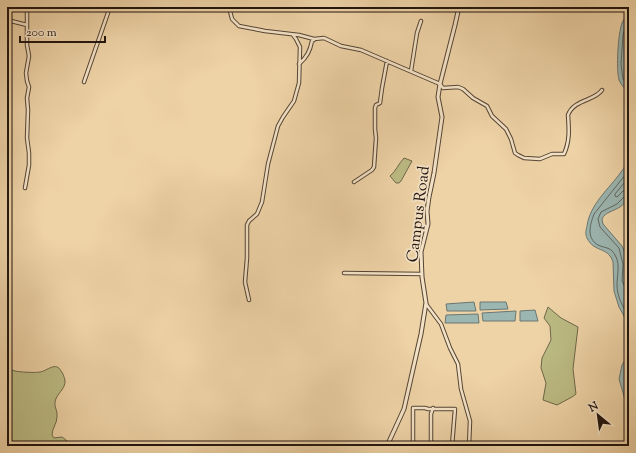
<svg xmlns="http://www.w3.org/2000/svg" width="636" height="453" font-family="'Sorts Mill Goudy',serif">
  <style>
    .green { fill: #bcbb84; stroke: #6e684a }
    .water { fill: #9cb6b1; stroke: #6b7670 }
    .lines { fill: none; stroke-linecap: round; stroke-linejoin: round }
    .shore { stroke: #5e6660; stroke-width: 1 }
    .minor-casing { stroke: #544435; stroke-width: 4.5 }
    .tertiary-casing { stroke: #544435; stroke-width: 5 }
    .minor { stroke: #f4e2c6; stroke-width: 2.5 }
    .tertiary { stroke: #f4e2c6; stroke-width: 3 }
    .labels { text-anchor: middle; stroke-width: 3.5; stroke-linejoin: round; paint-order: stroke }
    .street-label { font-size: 16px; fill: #21150f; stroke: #f4e2c6 }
  </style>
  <rect width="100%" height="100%" fill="#eed3a7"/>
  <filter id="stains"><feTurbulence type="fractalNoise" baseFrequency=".005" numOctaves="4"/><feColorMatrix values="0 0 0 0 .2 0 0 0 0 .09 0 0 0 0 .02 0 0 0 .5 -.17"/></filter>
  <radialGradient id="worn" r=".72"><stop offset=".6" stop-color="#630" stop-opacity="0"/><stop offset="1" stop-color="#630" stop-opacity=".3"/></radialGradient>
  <path class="green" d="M404 158 412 161 401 181 399 183H396L390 176C396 171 399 163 404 158Z
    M548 307 561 318 578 327 573 369 576 394 572 397 557 405 543 400 546 383 541 368 542 358 551 340 550 326 544 318Z
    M7 365C9 368 11 370 15 371 19 372 35 373 40 372 47 371 56 361 61 371 63 373 64 377 65 380 66 389 56 394 55 402 54 407 58 411 57 417 57 424 52 428 52 435L54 438 62 437 66 440 69 446H7Z"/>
  <path class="water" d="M629 12V92C625 89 621 85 619 80 616 68 618 34 622 23 624 19 627 15 629 12Z
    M629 156V197C627 201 624 204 620 207 614 211 605 212 602 219L603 224 622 246 625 253 627 263 626 281 629 287V325L619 307 614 291 613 262C608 246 594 253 587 238 585 234 586 230 587 226 590 204 609 189 621 172 625 168 627 161 629 156Z
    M474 302 476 311H447L446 304Z
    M480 302H506L508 309 480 310Z
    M535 310 538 321H520V311Z
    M516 311 515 321H483L482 313Z
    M478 314 479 323H445L446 315Z
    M629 354V413L619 379 622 365Z"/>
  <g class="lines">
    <path class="shore" d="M629 19 626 24 623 35 621 64 623 79 629 87
      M629 32 628 36 626 64 629 79
      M629 166 626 174 594 214C590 225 586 238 598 245 606 249 611 246 616 257 620 265 617 276 617 285 617 297 623 307 629 317
      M629 177 615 194V196L617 197 623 191 629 190
      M629 195 625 196 617 204 601 212 598 219 600 227 619 248 623 264 622 281 625 287 629 288"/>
    <g class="minor-casing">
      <path id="minor" d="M229 7 232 19 239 26 265 31 299 35 314 39 324 38 341 46 361 50 440 84 443 88 458 87 463 89 473 98 487 106 492 116 506 129 511 139 515 153 518 155 524 158 540 159 552 154H564C570 141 569 129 568 115 574 99 595 101 602 90
        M7 20 27 25
        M299 64C307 57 310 51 312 41L314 40
        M411 71 417 33 421 21
        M84 82 110 7
        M354 182 372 170 374 167 376 138 375 129V108L376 105 380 103 382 88 387 61
        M25 188 29 165V153L27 138 28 110 27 98 29 87 27 81 26 73 29 56 27 45V7
        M344 273 422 274
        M249 300 245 282 247 258V225L249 221 257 214 262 202 268 164 278 126 283 117 294 101 299 83 300 47 296 39 293 35
        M426 304 441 324 450 348 458 364 461 389 470 421 469 446
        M413 446V408H425L428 409H455L452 446
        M431 446V414L433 408"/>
    </g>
    <g class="tertiary-casing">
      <path id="tertiary" d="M387 446 404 409 421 334 426 303 422 277 421 252 428 224 427 211 429 197 434 173 442 117 438 97 440 84 455 25 459 7"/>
    </g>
    <use href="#minor" class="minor"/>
    <use href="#tertiary" class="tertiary"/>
  </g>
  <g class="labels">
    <g class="street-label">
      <text transform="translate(417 214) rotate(-83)" y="6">Campus Road</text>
    </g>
  </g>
  <rect width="636" height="453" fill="none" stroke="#eed3a7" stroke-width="24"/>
  <rect x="8" y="8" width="620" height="437" fill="none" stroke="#21150f" stroke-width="2"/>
  <rect x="12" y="12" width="612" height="429" fill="none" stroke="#21150f"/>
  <g transform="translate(598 415) rotate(331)" stroke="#f4e2c6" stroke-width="3" paint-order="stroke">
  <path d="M0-3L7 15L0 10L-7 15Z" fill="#21150f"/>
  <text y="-6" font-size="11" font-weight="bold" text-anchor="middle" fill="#21150f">N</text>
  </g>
  <path d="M20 36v6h85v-6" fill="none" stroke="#21150f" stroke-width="2"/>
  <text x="26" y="36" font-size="12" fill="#21150f" stroke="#f4e2c6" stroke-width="3" paint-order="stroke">200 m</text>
  <rect width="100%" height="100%" filter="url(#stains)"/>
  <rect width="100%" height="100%" fill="url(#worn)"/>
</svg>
